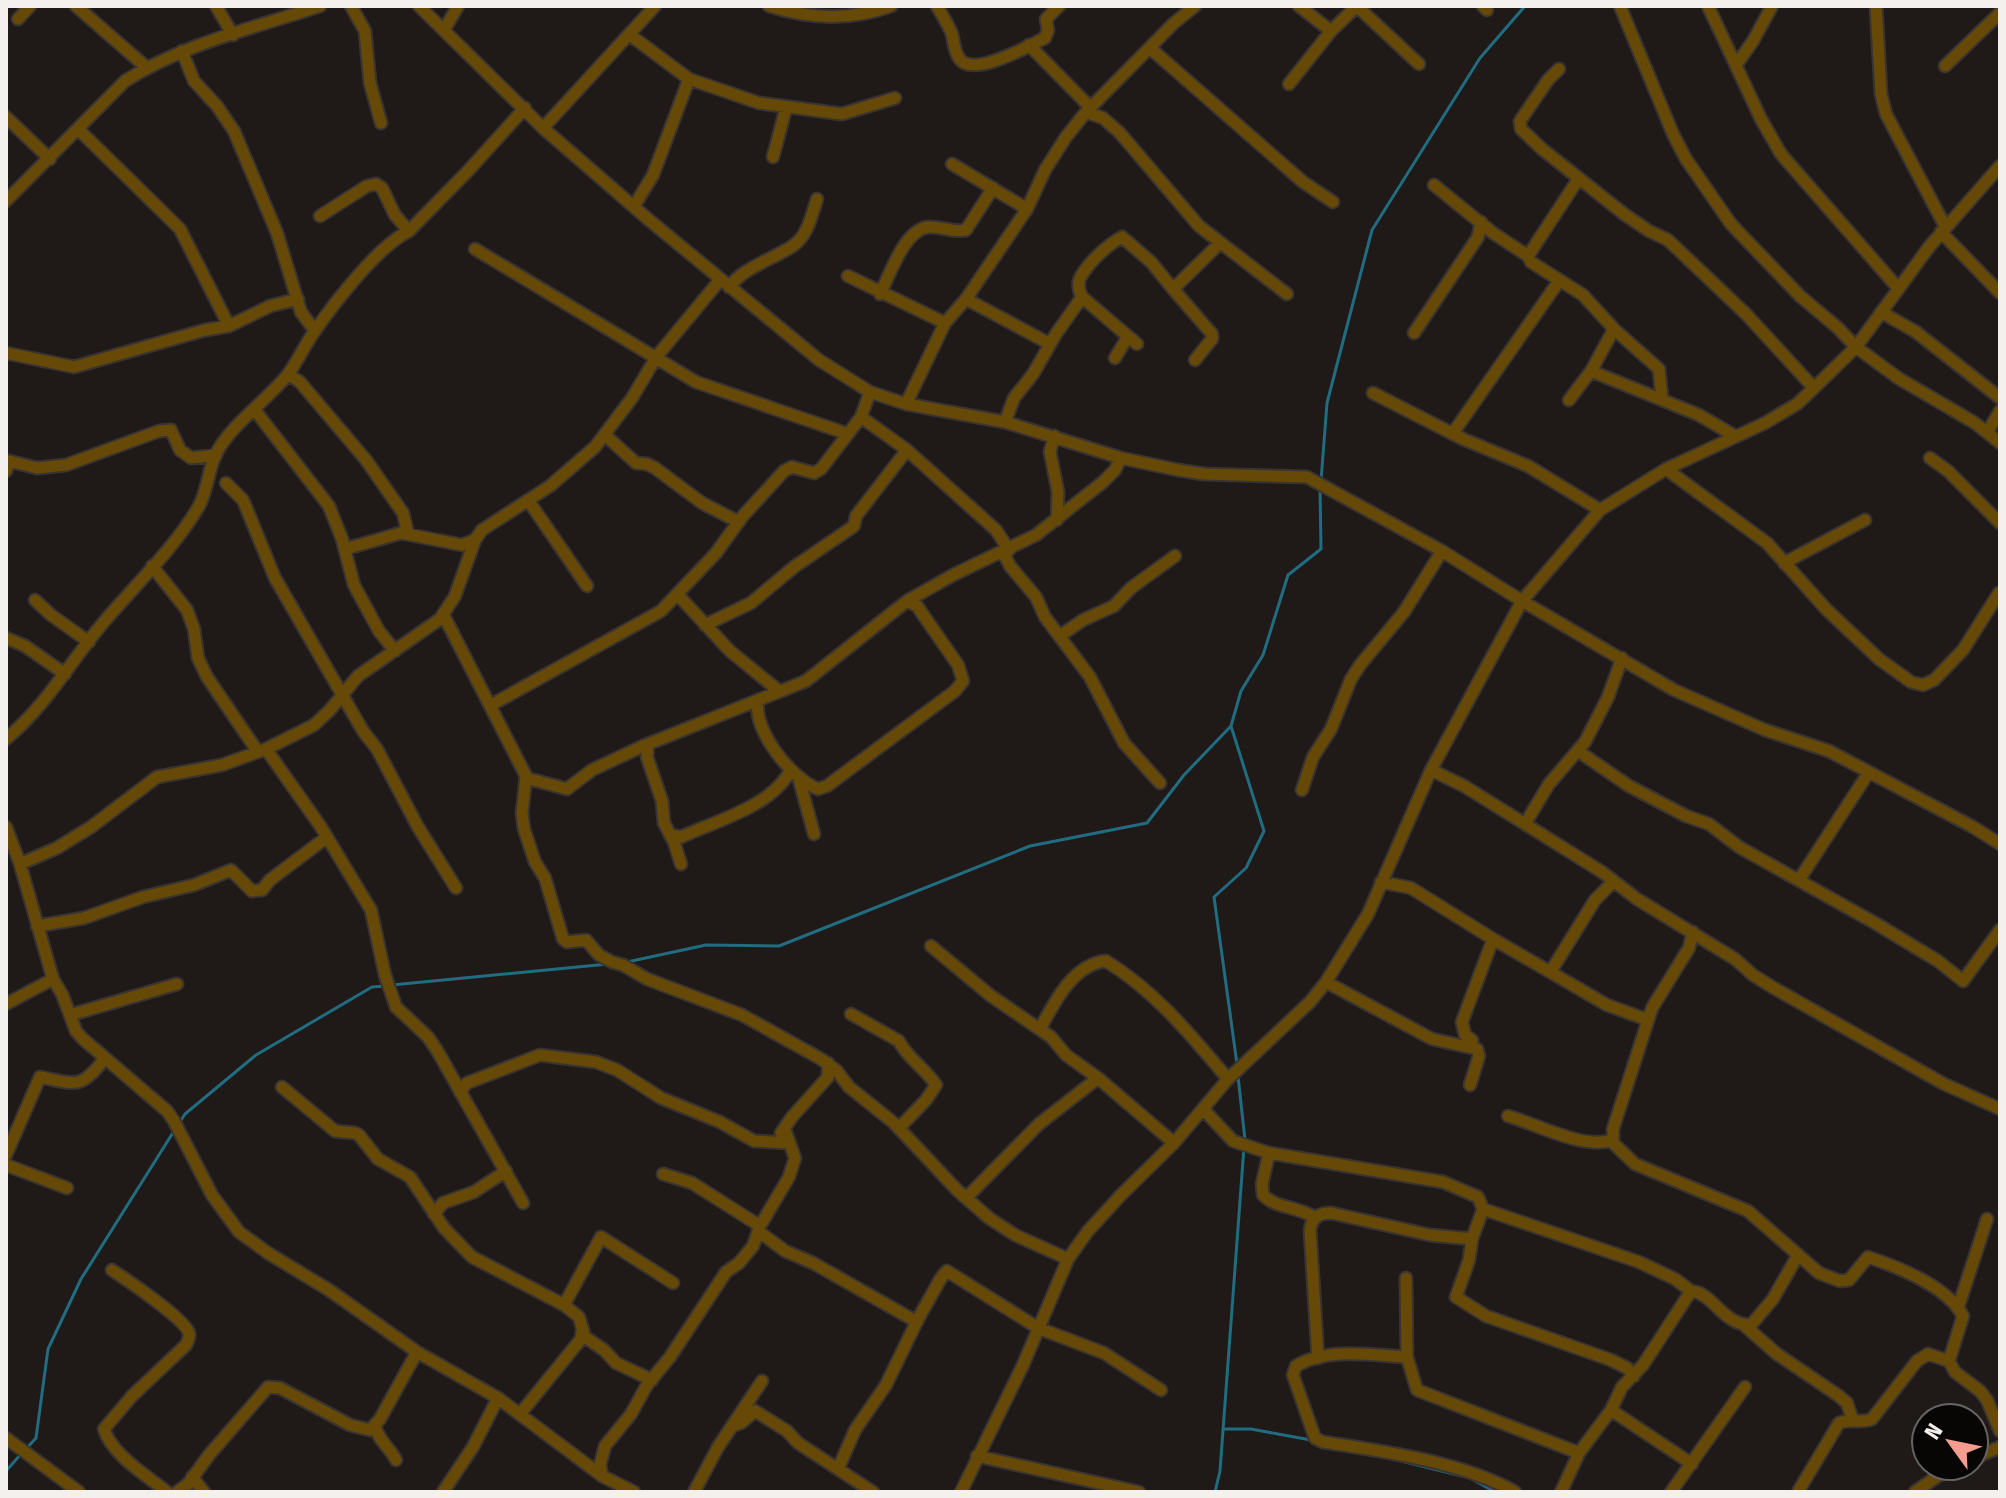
<svg xmlns="http://www.w3.org/2000/svg" width="2006" height="1498" font-family="'Fira Sans Condensed',sans-serif">
  <style>
    .lines { fill: none; stroke-linecap: round; stroke-linejoin: round }
    .stream { stroke: #216c80; stroke-width: 3 }
    .minor-casing { stroke: #393431; stroke-width: 15 }
    .minor { stroke: #664906; stroke-width: 11 }
  </style>
  <rect width="100%" height="100%" fill="#1f1a17"/>
  <g class="lines">
    <path class="stream" d="M1321 481 1327 403 1372 230 1480 58 1525 6
      M1231 726 1264 831 1246 868 1214 897 1237 1064
      M627 962 706 945 779 946 1030 846 1147 823 1184 775 1231 726 1241 691 1263 655 1288 575 1321 549 1320 488
      M392 985 608 964
      M1238 1076 1245 1140
      M180 1122 185 1114 256 1055 372 987 385 986
      M1223 1429H1251L1311 1440
      M26 1449 36 1438 48 1349 81 1279 174 1131
      M1385 1457 1470 1478 1495 1492
      M6 1471 21 1454
      M1215 1492 1220 1471 1244 1147"/>
    <g class="minor-casing">
      <path id="minor" d="M76 6 146 67
        M216 6 233 35
        M351 6 365 31 370 83 381 123
        M419 6 543 128 649 220 819 360 870 392 906 404 1005 422 1121 458 1178 470 1204 474 1307 477 1442 551 1522 601 1674 690 1765 730 1829 751 1973 827 2000 844
        M769 6C811 19 850 21 891 6
        M937 6C942 15 948 24 952 34 954 42 954 51 959 58 972 79 1028 46 1045 38L1048 30 1046 19 1059 6
        M1299 6 1331 31
        M1483 6 1487 10
        M1620 6 1673 134 1686 159 1731 224 1800 296 1838 328 1856 347 1898 378 1975 423 2000 443
        M1708 6 1761 119 1781 154 1898 288
        M1876 6 1881 94 1886 114 1946 228
        M18 19 30 6
        M444 30 458 6
        M630 35 689 79 759 103 842 114 895 98
        M1029 45 1090 107
        M1150 48 1303 182 1333 202
        M182 51 194 81 217 106 234 131 277 233 301 312 315 331
        M1736 65 1753 41 1772 6
        M1945 66 2000 13
        M1559 69 1548 80 1520 121 1521 129 1542 149 1624 214 1649 231 1668 240 1746 314 1814 388
        M1289 84 1331 31 1355 8 1361 10 1419 64
        M1086 112 1103 118 1120 133 1199 226 1287 294
        M6 117 50 159
        M543 128 655 6
        M78 129 180 229 229 326
        M773 157 786 108
        M952 164 1027 209
        M1434 185 1493 233 1528 256 1531 262 1583 295 1614 329 1659 369 1662 399
        M6 201 125 81C183 44 254 28 320 6
        M634 206 653 175 689 79
        M320 216 367 186 376 184 382 188 395 215 409 231
        M1941 232 2000 293
        M475 249 696 382 848 434
        M1528 256 1579 178
        M848 276 945 323
        M729 287C744 267 774 259 794 245 808 235 812 214 817 199
        M880 294C890 275 904 230 928 227 941 226 953 233 966 230L993 188
        M966 299 1050 344
        M1881 312 1916 332 2000 398
        M1414 333 1478 237 1481 222
        M1137 344 1082 297C1079 291 1077 285 1080 278 1088 263 1107 245 1122 237L1151 262 1173 289
        M6 353 74 367 205 330 229 326 270 306 298 299
        M1115 358 1127 338
        M1195 360 1212 339V334L1173 289 1220 243
        M1591 371 1699 415 1735 436
        M288 374 300 382 366 460 403 513 408 534
        M1373 393 1463 439 1528 466 1600 510
        M1569 400 1591 371 1614 329
        M906 404 945 323 966 299 1027 209 1045 170 1066 137 1086 112 1174 23 1195 6
        M254 409 329 506 342 539 354 585 379 631 395 651
        M861 417 907 450 996 530 1009 550
        M1005 422 1014 398 1033 374 1056 334 1082 297
        M1988 431 2000 411
        M1453 433 1559 281
        M605 435 636 463 647 464 655 468 702 503 739 522
        M1054 436 1050 452 1058 492 1057 520
        M1930 458 1948 471 2000 523
        M1666 469 1767 543 1826 609 1879 659 1911 682 1923 685 1934 680 1963 650 1999 593
        M6 471 9 461 37 468 66 465 159 431 171 430 180 450 191 458 216 455
        M226 483 243 500 275 578 363 731 377 749 418 827 456 888
        M528 500 587 586
        M345 549 401 533 462 545 475 540
        M1003 552 1010 566 1036 597 1045 617 1090 677 1124 743 1160 783
        M1784 563 1865 520
        M152 566 187 610 194 629 198 658 207 677 258 752
        M678 595 730 651 779 691
        M35 600 51 615 89 642
        M443 614 526 776 522 813 524 829 535 862 545 878 563 939 567 942 586 940 599 955 612 962 623 965 647 979 742 1015 821 1059 837 1071 849 1087 894 1123 957 1190 989 1218 1015 1235 1068 1259
        M705 625 751 603 794 567 854 526 856 516 907 450
        M1061 635 1083 620 1114 606 1131 588 1175 556
        M6 638 25 646 65 674
        M758 701C753 731 791 778 818 789L827 786 955 691 963 681 958 665 917 606 907 601
        M491 705 661 611 716 553 742 517 784 471 792 467 814 473 821 469 861 417 870 392
        M6 739C46 706 70 662 103 623 135 585 174 549 199 506 208 489 208 470 216 454 229 426 270 398 289 373 298 360 305 345 314 332 335 302 378 246 409 231L467 172 525 108
        M648 744 647 757 662 801 664 823 674 842 681 864
        M266 749 321 827 371 910 385 975 396 1007 428 1037 438 1052 523 1203
        M1578 751 1629 786 1686 816 1709 824 1739 847 1875 923 1938 961 1963 981 2000 930
        M1431 770 1464 786 1602 872 1637 899 1735 959 1753 975 1772 987 1944 1084 2000 1109
        M526 778 567 789 592 770 643 746 806 681 907 601 953 575 1036 535 1103 482 1115 470 1121 458
        M799 779 814 834
        M1302 790 1313 757 1331 729 1351 679 1360 665 1404 612 1442 551
        M1525 824 1549 784 1585 742 1608 697 1622 658
        M6 827 20 864 53 979 62 994 76 1031 83 1039 167 1111 174 1121 212 1195 239 1232 268 1253 329 1290 417 1352 498 1398 602 1476 634 1492
        M670 835 681 837C716 821 772 806 790 771
        M20 864 57 848 91 827 157 777 222 765 266 749 314 725 330 710 358 676 440 619 455 596 475 540 482 530 550 486 595 447 632 398 657 356 720 280
        M1799 880 1869 772
        M1381 882 1411 888 1493 939 1607 1005 1648 1020
        M37 926 84 918 143 897 194 885 231 870 252 891 262 890 270 880 327 837
        M1693 932 1689 948 1652 1008 1613 1129V1143L1635 1164 1748 1211 1819 1273 1840 1281 1849 1280 1868 1257C1898 1267 1948 1287 1963 1316L1949 1361
        M931 946 991 996 1051 1037 1066 1055 1098 1078 1174 1143
        M1551 971 1595 900 1613 882
        M1326 982 1432 1039 1477 1049 1479 1056 1470 1085
        M6 1004 53 979
        M851 1014 899 1041C907 1058 926 1069 936 1085L926 1100 899 1128
        M70 1015 177 984
        M1040 1029C1054 1003 1073 964 1106 961 1156 992 1190 1034 1228 1079
        M1470 1047 1472 1040 1465 1035 1462 1022 1493 939
        M282 1087 335 1131 355 1133 359 1135 378 1159 410 1177 444 1228 472 1257 564 1305 579 1317 585 1337 604 1350 616 1363 652 1380
        M460 1092 467 1083 475 1080 540 1055 596 1062 617 1070 661 1098 720 1122 754 1141 789 1143
        M1203 1109 1233 1141 1269 1153 1443 1182 1478 1197 1483 1209 1472 1239 1469 1260 1456 1297 1486 1316 1611 1360 1627 1368 1634 1376
        M1508 1116C1539 1125 1584 1150 1613 1140
        M781 1133 792 1117 828 1077V1063
        M1269 1153 1262 1184 1263 1195C1276 1209 1299 1206 1315 1218
        M6 1155 40 1077C76 1084 81 1090 105 1058
        M6 1165 67 1188
        M663 1174 692 1183 760 1226
        M966 1198 1039 1124 1098 1078
        M1483 1209 1639 1262 1675 1279 1691 1291
        M434 1214 443 1203 474 1192 506 1171
        M758 1231 785 1251 813 1263 917 1322
        M112 1270C127 1280 185 1319 189 1333 190 1338 188 1340 186 1345L132 1396 104 1429C112 1455 146 1475 167 1492
        M1406 1278 1407 1357 1417 1390 1579 1453
        M564 1305 601 1237 673 1283
        M1958 1308 1987 1219
        M1744 1325 1777 1354 1839 1396 1847 1403 1853 1421
        M1407 1357C1373 1355 1326 1347 1296 1366L1293 1375 1315 1438 1323 1442C1382 1451 1463 1462 1515 1492
        M1318 1358 1310 1230C1312 1217 1319 1213 1331 1213L1430 1235 1472 1239
        M1611 1410 1692 1464
        M520 1414 581 1339 582 1331
        M375 1426C378 1440 390 1448 396 1460
        M732 1426 741 1423 755 1411 787 1431 798 1443 873 1492
        M6 1438 79 1492
        M977 1456 1139 1492
        M1974 1458 2000 1447
        M838 1469 855 1430 886 1385 918 1319 941 1278 947 1271 1038 1328 1104 1353 1161 1390
        M602 1476 600 1465 605 1446 631 1414 647 1385 670 1357 726 1272 739 1263 753 1246 760 1226 789 1177 795 1158 785 1130
        M192 1477 204 1492
        M1799 1490 1839 1423C1850 1418 1861 1424 1872 1419L1917 1361 1928 1354 1949 1361 1955 1372 1980 1391 1987 1400 2000 1431
        M177 1492 188 1484 209 1455 268 1387 280 1388 350 1425 370 1430 380 1419 417 1352
        M443 1492 473 1447 498 1398
        M694 1492 718 1447 762 1381
        M961 1492 1023 1365 1068 1259 1088 1231 1121 1195 1174 1143 1228 1079 1310 1002 1326 982 1368 914 1431 770 1522 601 1600 510 1666 469 1765 423 1797 404 1814 388 1856 347 1929 247 2000 166
        M1561 1492 1579 1453 1611 1410 1622 1387 1643 1365 1691 1291C1714 1293 1722 1325 1751 1325L1773 1299 1798 1255
        M1671 1492 1745 1387
        M1915 1492 1952 1466"/>
    </g>
    <use href="#minor" class="minor"/>
  </g>
  <rect width="2006" height="1498" fill="none" stroke="#f4f0ee" stroke-width="16"/>
  <g transform="translate(1950 1442) rotate(303)"><circle r="38" fill="#080605" stroke="#666462" stroke-width="2"/>
  <path d="M0-6L14 30L0 20L-14 30Z" fill="#f59c91"/>
  <text y="-12" font-size="22" font-weight="bold" text-anchor="middle" fill="#f4f0ee">N</text>
  </g>
</svg>
